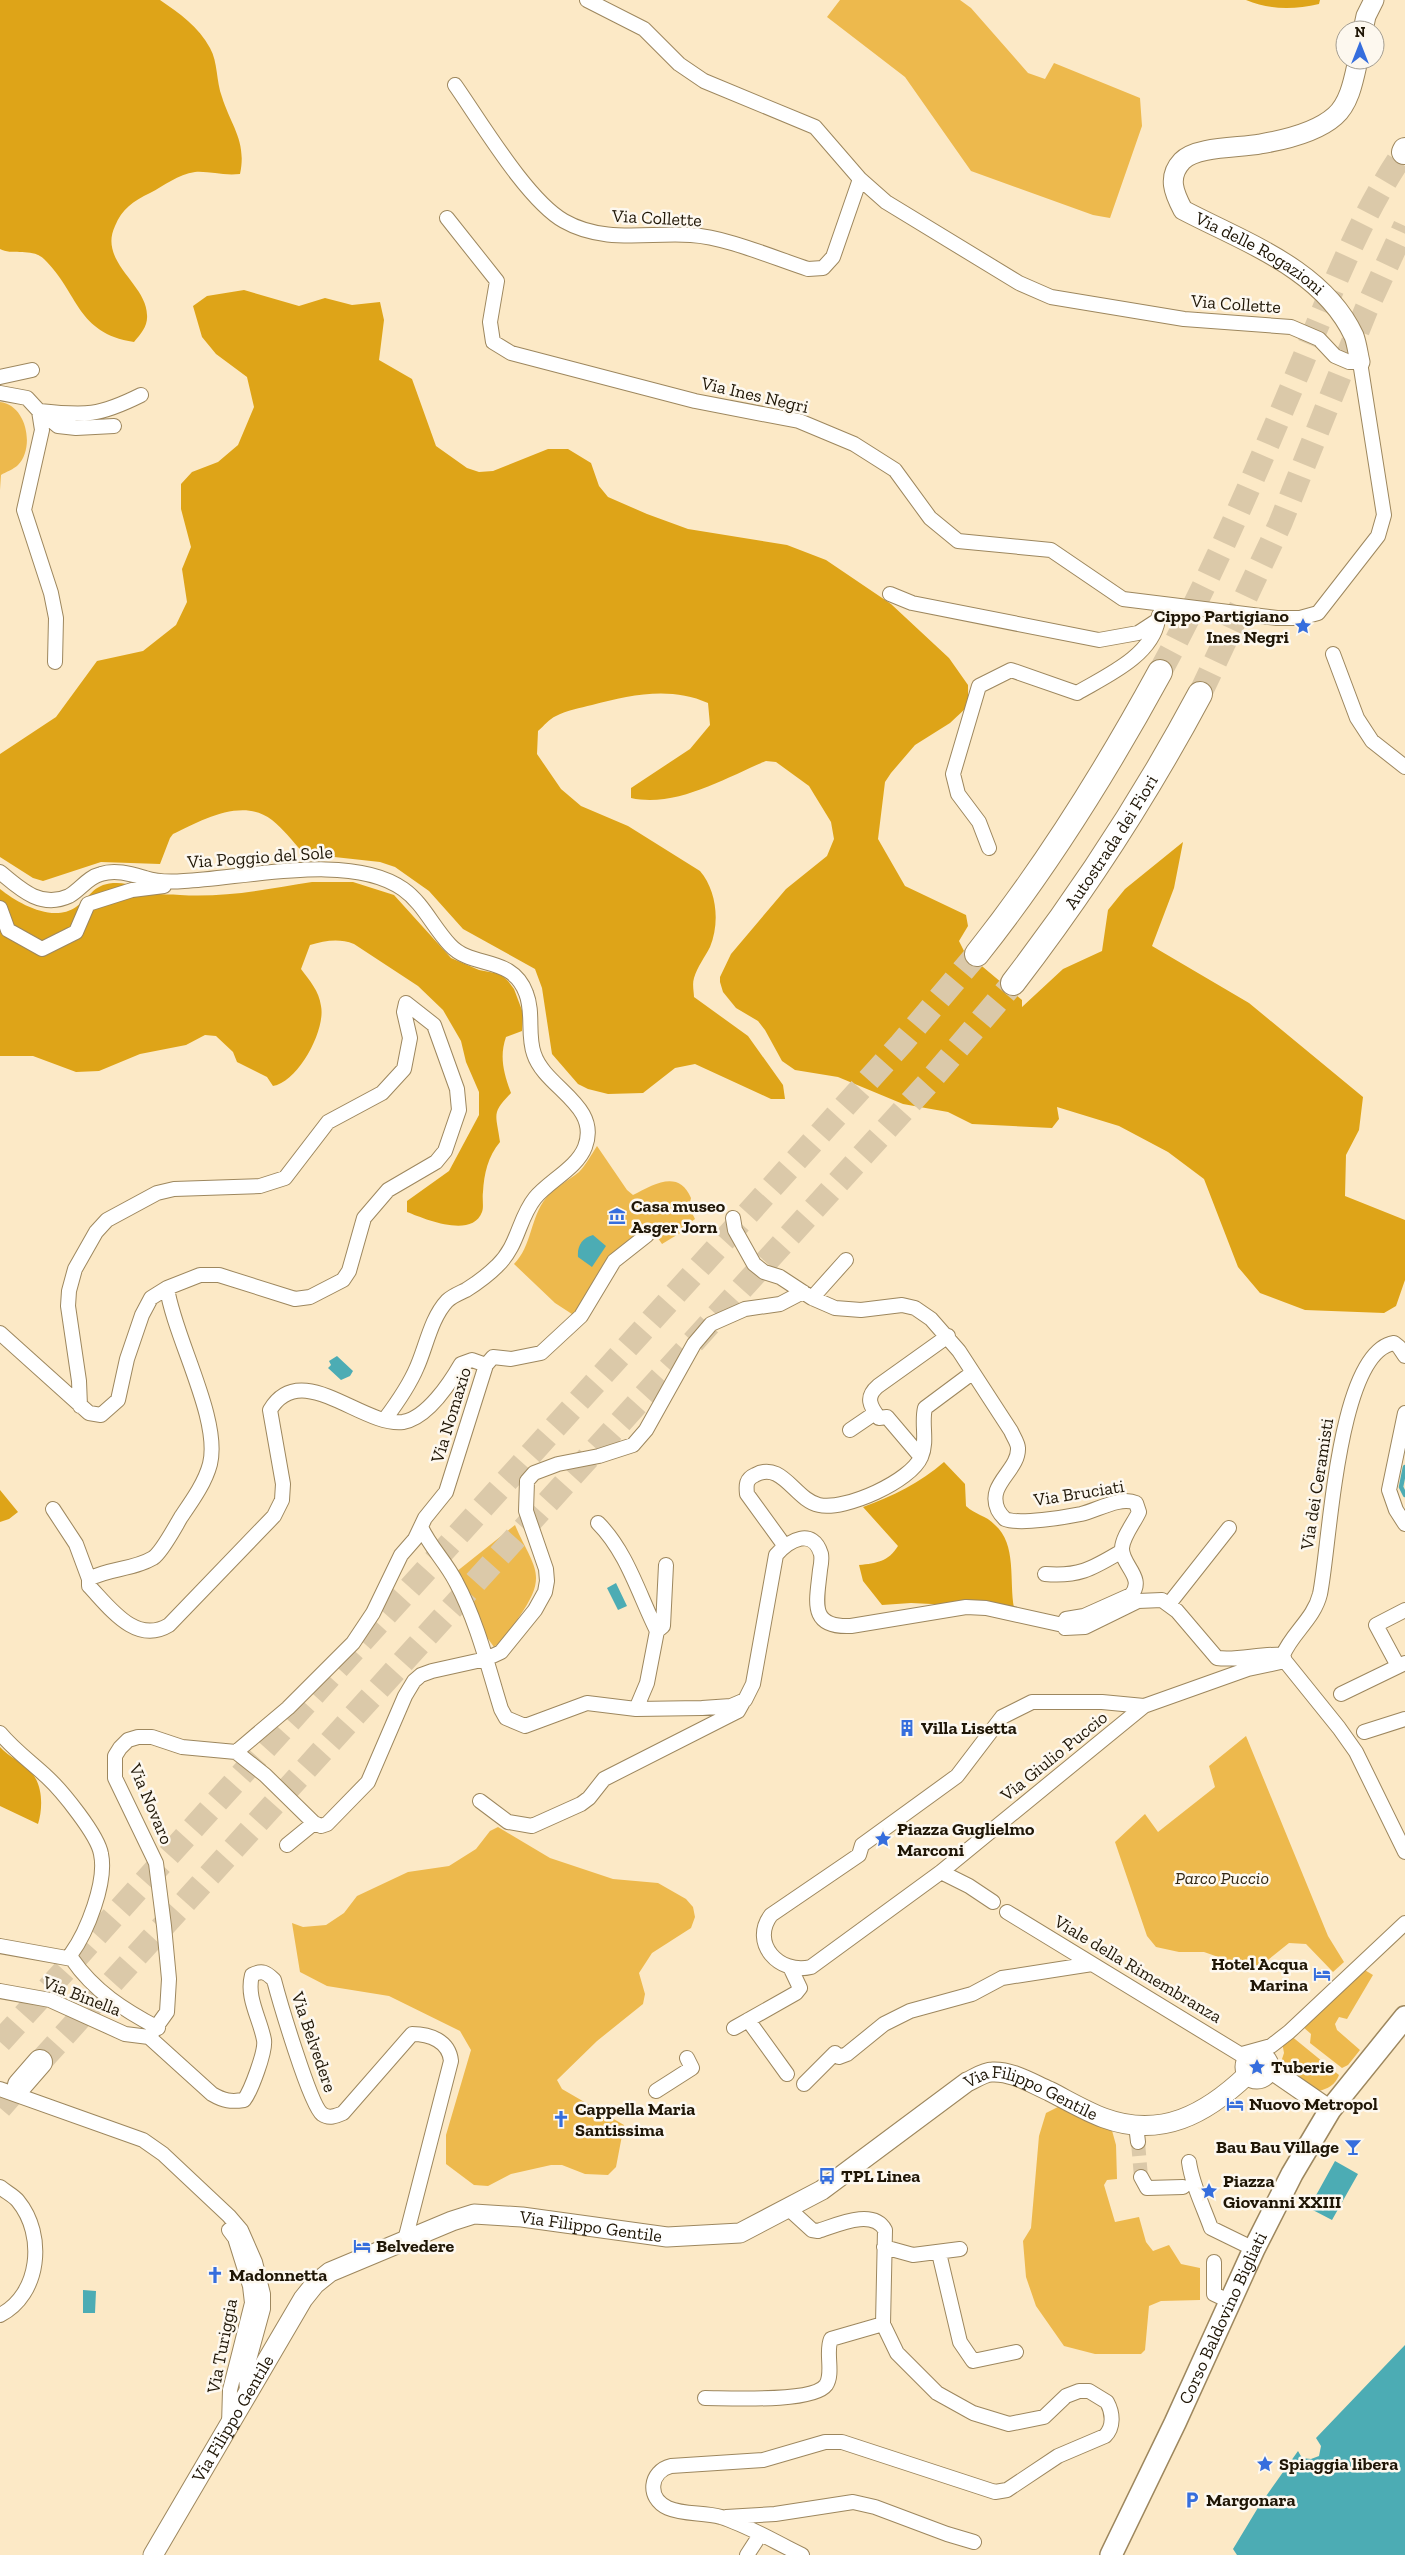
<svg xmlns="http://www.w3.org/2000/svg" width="1405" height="2555" font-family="'Zilla Slab',serif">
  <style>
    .green { fill: #edb94d }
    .forest { fill: #dea418 }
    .water { fill: #4cacb4 }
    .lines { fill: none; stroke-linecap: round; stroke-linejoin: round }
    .stream { stroke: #4cacb4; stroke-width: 4.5 }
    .street-tunnel { stroke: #dbc9a9; stroke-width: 14; stroke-dasharray: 14 7; stroke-linecap: butt }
    .highway-tunnel { stroke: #dbc9a9; stroke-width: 24; stroke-dasharray: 24 12; stroke-linecap: butt }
    .street-casing { stroke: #9d875e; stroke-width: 16 }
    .secondary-casing { stroke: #9d875e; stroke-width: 21 }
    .primary-casing { stroke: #9d875e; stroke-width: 24 }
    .highway-casing { stroke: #9d875e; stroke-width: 26 }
    .street { stroke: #fff; stroke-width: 14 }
    .secondary { stroke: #fff; stroke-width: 19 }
    .primary { stroke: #fff; stroke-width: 21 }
    .highway { stroke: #fff; stroke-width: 24 }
    .labels { text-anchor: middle; stroke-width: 5; stroke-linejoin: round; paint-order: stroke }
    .street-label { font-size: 18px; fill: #1f1606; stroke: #fdf8ef }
    .poi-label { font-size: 18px; font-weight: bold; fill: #1f1606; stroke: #fdf8ef; text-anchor: start }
    .park-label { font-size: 18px; font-style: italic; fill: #332814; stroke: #fdf8ef }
  </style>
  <rect width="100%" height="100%" fill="#fce9c6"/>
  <path class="green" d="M840 0H960L971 8 1028 73 1045 79 1054 63 1140 98 1142 126 1110 218 1093 215 971 171 905 77 827 17Z
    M0 402C27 405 35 448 18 465 14 469 6 472 1 475L0 490Z
    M597 1146 627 1190 633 1195C654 1184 679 1169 691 1198L689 1207 695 1219 688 1224 690 1227 662 1244 651 1228 628 1243 575 1316 555 1303 514 1264C532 1246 530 1218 546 1198 555 1187 568 1181 579 1172 586 1165 591 1155 597 1146Z
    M515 1525C534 1569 549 1574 519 1617 511 1629 505 1639 494 1647L486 1636 456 1572Z
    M1246 1736 1328 1936 1344 1962 1333 1972 1306 1944 1289 1943 1263 1964 1247 1967 1204 1952H1179L1156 1947 1147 1936 1115 1842 1145 1814 1158 1832 1215 1787 1209 1766Z
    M498 1827 550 1858 613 1879 658 1883 686 1899 693 1907 695 1917 691 1928 652 1953 639 1973 645 1994 643 2004 597 2041 557 2080 562 2089 624 2125 616 2167 608 2175 585 2174 562 2165H551L511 2174 488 2186 474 2185 446 2164V2135L471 2050 460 2031 389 1996 327 1986 300 1972 292 1923 303 1927 326 1925 344 1913 357 1896 408 1872 449 1866 476 1849 490 1831Z
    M1363 1969 1373 1975 1347 2019 1339 2017 1335 2024 1337 2030 1360 2050 1348 2065 1342 2068 1310 2043 1311 2034 1302 2026Z
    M1290 2035 1339 2075C1335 2085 1328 2089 1318 2091L1281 2062 1284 2053 1282 2042Z
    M1062 2105 1111 2127 1116 2145 1117 2179 1107 2180 1104 2185 1115 2222 1139 2217 1146 2242 1153 2251 1169 2245 1181 2264 1200 2268V2300L1161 2301 1149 2306 1145 2350 1141 2354H1095L1064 2346 1036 2306 1026 2277 1023 2241 1031 2228 1039 2136 1046 2113Z"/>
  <path class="forest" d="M0 0H160C179 13 199 27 210 48 218 62 216 81 222 97 231 126 247 141 240 174 223 176 210 171 195 172 178 174 164 186 150 193 133 201 122 209 115 226 98 262 147 284 147 315 148 326 141 334 134 342 76 333 79 293 44 259 31 247 13 256 0 249Z
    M1246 0H1320L1319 4C1293 10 1271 10 1246 0Z
    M244 290 299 306 325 298 352 305 380 302 384 320 379 360 412 379 436 446 467 468 479 472 493 471 548 449H568L591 463 599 486 608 497 647 514 688 529 787 545 826 560 891 604 949 658 968 685V703L966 708 950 723 915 745 891 773 885 782 878 839 905 886 966 915 968 926 959 941 964 951 1022 1000V1007L1063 969 1102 951 1108 910 1125 889 1183 842 1174 888 1152 946 1249 1003 1363 1097 1359 1130 1346 1155 1345 1196 1405 1220V1280L1396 1306 1384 1313 1305 1310 1260 1293 1238 1267 1204 1179 1168 1152 1119 1126 1057 1107 1059 1119 1052 1128 972 1124 948 1112 903 1104 838 1077 795 1070 782 1061 765 1030 758 1021 736 1008 723 992 720 982V977L731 954 786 889 827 856 834 839 831 822 809 786 776 762 766 761C725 778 676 808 631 798V788L690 749 710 725 708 703C670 686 630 695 592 705 580 708 567 710 556 716 549 719 544 726 538 731L537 754 561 789 581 806 628 826 700 871C717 891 720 923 710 947 705 957 697 967 694 978 692 984 694 992 694 997L748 1036 783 1085 785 1099H771L695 1064 675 1068 643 1093 608 1094 588 1089 578 1084 552 1054 542 988 535 969 463 929 429 891 395 867 380 862 307 854 302 852C293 841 283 829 272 820 243 797 202 820 173 834L170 838 160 864 101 862 43 881 33 878 0 857V754L56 717 97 661 143 651 176 625 187 602 182 569 191 547 181 509V484L192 472 218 462 238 445 254 407 247 377 216 354 202 337 193 306 207 296Z
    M312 882H353L394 895 451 958 479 970 500 974 508 981 514 989 523 1013 522 1031 506 1037C499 1057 504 1074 511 1093 491 1114 496 1113 500 1142 488 1156 484 1174 483 1192 482 1198 484 1207 482 1212 472 1239 425 1219 407 1212V1201L449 1171 479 1115V1092L466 1062 461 1041 443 1010 418 986 354 944C338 938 325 941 310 945L301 969C310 981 319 991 321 1006 326 1030 298 1082 273 1086L267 1077 237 1062 233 1052 216 1036 205 1035 186 1045 140 1054 99 1071 76 1072 33 1056H0V889C19 904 53 923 76 907 91 897 92 885 113 883 129 882 139 888 153 893 161 895 171 894 180 895 224 898 268 889 312 882Z
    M944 1462 965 1484 966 1506C975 1515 986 1515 995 1525 1017 1544 1009 1581 1014 1608L911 1603 882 1605 863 1581 859 1565C877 1563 888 1562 898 1546L863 1507C893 1496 920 1483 944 1462Z
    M0 1490 18 1512 9 1519 0 1522Z
    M0 1747C9 1757 22 1762 31 1772 43 1785 43 1808 38 1824L0 1806Z"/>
  <path class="water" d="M593 1235 606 1246 592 1267 578 1257C577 1246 582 1238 593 1235Z
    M337 1356 353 1371 350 1376 341 1380 328 1368 331 1365 329 1361Z
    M616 1583 627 1606 618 1610 607 1588Z
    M1335 2161 1358 2174 1332 2220 1309 2208Z
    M83 2290 96 2291 95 2313H83Z
    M1405 2345V2555H1237L1233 2549 1259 2506 1298 2451 1302 2458 1311 2459 1319 2456 1321 2446 1316 2438Z"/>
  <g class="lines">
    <path class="stream" d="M1405 1467 1401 1487 1405 1495"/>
    <path class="street-tunnel" d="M1138 2142 1141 2177"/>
    <path class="highway-tunnel" d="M1160 672C1213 574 1256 472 1299 370 1330 295 1358 219 1404 152
      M1200 694 1280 524 1366 310 1405 226
      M0 2042 901 1044 977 954
      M40 2062 929 1082 1013 983
      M0 2108 20 2085"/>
    <g class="street-casing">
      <path id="street" d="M455 85C481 122 527 200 564 221 604 244 649 232 691 235 726 237 774 258 808 269L823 268 833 257 860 179
        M447 218 497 281 490 322 493 342 511 353 695 401 799 421 854 444 895 470 930 518 958 541 1051 550 1123 599 1277 618H1300L1318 613 1378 536 1384 515 1360 362H1349L1335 356 1319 339 1291 327 1184 319 1051 297 1019 283 886 202 860 179 815 127 704 81 679 64 644 29 587 0
        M0 377 32 370
        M0 393 27 398 39 411 42 430 24 510 51 593 56 618 55 662
        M39 411C86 416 99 416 141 395
        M40 411 58 426 76 428 114 426
        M890 594 912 603 1099 640 1138 633 1158 620 1159 615
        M1333 654 1357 718 1372 741 1405 767
        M989 848 979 822 958 794 953 774 979 686 1011 670 1077 693C1106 676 1152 656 1158 620
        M0 872C20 889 41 909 69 896 80 890 88 877 101 874 115 869 131 874 145 878 157 882 171 882 184 881 245 878 351 852 403 889 423 903 433 927 450 945 472 969 512 955 526 993 534 1013 527 1035 534 1054 545 1088 601 1105 585 1147 577 1168 549 1181 535 1198 518 1219 519 1245 497 1266 488 1275 477 1283 466 1290 460 1293 452 1296 447 1301 431 1318 426 1347 417 1367 409 1386 397 1403 385 1419
        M0 908 8 930 42 949 76 932 88 904 132 890 164 886
        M733 1218 735 1230 754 1264 764 1272 780 1277 812 1298 835 1308 861 1310 902 1305 915 1308 931 1319 959 1351 1011 1431C1013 1436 1018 1443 1018 1448 1019 1471 986 1484 998 1510 999 1512 1003 1517 1005 1519 1019 1525 1066 1517 1081 1514 1098 1510 1120 1496 1136 1503L1139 1512C1134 1523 1123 1536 1122 1548 1121 1565 1146 1578 1131 1595L1084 1616 1066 1619 1063 1625 1065 1628 1085 1627 1138 1601 1162 1600 1177 1611 1217 1658C1239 1661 1260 1653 1283 1655
        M812 1298 846 1260
        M0 1333 89 1413 101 1415 118 1400 127 1359 142 1315 151 1298 167 1288
        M486 1365 493 1357 511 1359 541 1353 581 1316 614 1261 647 1235
        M80 1406 79 1381 68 1306 69 1291 75 1269 96 1232 107 1220 157 1193 174 1189 260 1186 285 1178 328 1122 382 1093 404 1069 410 1038 404 1012 406 1003 434 1025 457 1089 459 1110 445 1151 436 1162 388 1190 364 1218 349 1271 343 1280 310 1297 295 1299 219 1275H200L167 1288C174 1337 221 1419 210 1464 205 1483 192 1501 181 1517 175 1527 162 1552 153 1558 133 1570 109 1568 89 1579V1586C110 1608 136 1645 169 1625L274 1516 282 1500 283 1484 270 1410C301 1358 362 1427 403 1422 427 1418 450 1383 461 1364L472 1360 486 1365 446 1492 425 1518 415 1539 401 1555 373 1613 353 1643 288 1708 236 1752
        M1405 1413 1389 1490 1396 1510 1405 1524
        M850 1430 875 1413
        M921 1457 887 1417 879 1418C870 1406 865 1397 878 1386L948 1336
        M53 1509 76 1544 89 1579
        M598 1523C627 1552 639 1595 657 1631
        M421 1527C430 1547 446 1562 456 1582 477 1621 488 1667 501 1709L506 1718 525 1726 587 1703 636 1709 702 1708 731 1706 745 1700 753 1684 776 1555C789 1540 813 1527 821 1554 822 1559 821 1565 820 1570 817 1601 808 1628 851 1626L966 1607 986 1608 1063 1625
        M784 1545 747 1494C746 1485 746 1479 755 1475 782 1460 795 1500 819 1505 845 1511 911 1481 921 1457 928 1441 921 1424 925 1408L972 1373
        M1045 1574C1080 1577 1093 1568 1122 1551
        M1169 1604 1229 1528
        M1283 1655C1292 1633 1314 1619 1320 1594 1330 1546 1337 1352 1394 1343L1399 1347 1405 1356
        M1283 1655 1285 1661 1339 1728 1356 1752 1405 1852
        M1398 1666 1376 1625 1405 1610
        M1341 1694 1405 1663
        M1144 1706 941 1872 811 1967C779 1975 750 1943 771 1915L859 1855 862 1845 957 1776 1002 1717 1032 1702H1102L1144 1706 1248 1669 1285 1661
        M636 1709 647 1683 657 1631 663 1626 666 1565
        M1364 1732 1405 1719
        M0 1733C14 1750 31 1762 47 1777 62 1791 98 1835 101 1854 107 1882 87 1932 71 1954L72 1959
        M480 1801 508 1822 532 1826 581 1804 589 1798 604 1779 730 1715 738 1711 743 1702
        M287 1845 314 1823
        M941 1872 969 1886 993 1902
        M1007 1912 1248 2059
        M0 1946 72 1959
        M72 1959C94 1991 124 2010 158 2028
        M0 1991 50 2000 125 2034 149 2037 212 2094C224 2101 231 2102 244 2100 251 2091 266 2051 264 2040 260 2018 246 1998 252 1975 262 1970 266 1972 274 1980 279 1999 310 2105 322 2114 329 2119 336 2116 343 2113L412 2034C430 2034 449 2041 451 2061L405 2240
        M748 2020 787 2074
        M734 2028 796 1993 800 1988 791 1969
        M149 2037 167 2012 169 1979 164 1926 156 1863 115 1778V1756L120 1748 128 1740 138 1737H152L182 1747 236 1752 265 1775 314 1823 321 1826 327 1824 368 1782 405 1696 414 1681 421 1675 432 1671 486 1659 501 1652 535 1610 545 1592 547 1581 546 1569 526 1511 527 1481 534 1473 558 1464 599 1456 633 1445 646 1430 694 1344 711 1324 745 1309 780 1304 803 1292
        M1242 2054 1271 2046 1289 2032 1405 1923
        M804 2084 835 2053 839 2057 847 2054 884 2024 910 2011 972 1994 1002 1978 1092 1964
        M0 2089 143 2140 163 2154 229 2216 241 2230 255 2262 263 2294V2309L246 2371 247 2394
        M656 2091 692 2068 687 2058
        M1136 2125 1138 2142
        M1189 2162C1192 2184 1203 2206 1211 2228L1254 2249
        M1141 2177 1147 2188 1183 2187
        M0 2187C6 2192 14 2196 18 2201 46 2235 40 2295 0 2315
        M789 2209 812 2230 818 2231C837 2225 873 2208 885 2230L883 2324 897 2353 937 2393 973 2413 1009 2424 1044 2417 1066 2396 1079 2391H1089L1107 2402C1113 2413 1114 2427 1105 2436L1058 2456 1007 2490 995 2492 842 2442H825L763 2460 671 2466C650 2471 646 2498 668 2508 684 2515 704 2512 721 2517 749 2526 775 2542 802 2555
        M884 2247 913 2255 960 2249
        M939 2253 960 2342 973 2361 1016 2352
        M1214 2262V2294L1231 2302
        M705 2398C727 2398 813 2403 826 2385 834 2373 825 2352 831 2339L883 2324
        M229 2425 230 2390 252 2303 250 2286 235 2238 229 2230
        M726 2517 775 2514 853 2502 875 2507 947 2534 974 2542
        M747 2555 760 2535"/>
    </g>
    <g class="secondary-casing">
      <g id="secondary">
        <path d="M1363 30 1366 16 1374 0"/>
        <path id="s1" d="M1358 60C1354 78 1350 103 1335 116 1316 133 1284 140 1260 144 1241 148 1196 146 1182 161 1167 177 1174 193 1183 210 1244 242 1323 269 1354 336 1357 344 1358 354 1360 362"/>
        <circle cx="1257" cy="2067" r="12"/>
        <path d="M1269 2068 1330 2110"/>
        <path id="s2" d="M153 2555 303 2299 315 2284 330 2272 452 2221 474 2214 522 2217 667 2237 740 2233 822 2190 967 2082C974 2079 984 2072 992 2072 1012 2071 1031 2083 1049 2091 1067 2100 1085 2111 1104 2118 1161 2139 1206 2114 1247 2075"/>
      </g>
    </g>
    <g class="primary-casing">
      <g id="primary">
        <path id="s3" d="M1111 2555 1175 2423 1254 2249 1292 2174 1330 2110 1405 2017"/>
      </g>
    </g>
    <g class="highway-casing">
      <g id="highway">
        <path d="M1404 152 1405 150"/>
        <path d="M977 954C1047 866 1106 771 1160 672"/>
        <path id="s4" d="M1013 983C1083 892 1146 795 1200 694"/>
        <path d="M20 2085 40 2062"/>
      </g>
    </g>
    <use href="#street" class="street"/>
    <use href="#secondary" class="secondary"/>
    <use href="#primary" class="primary"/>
    <use href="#highway" class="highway"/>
  </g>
  <defs>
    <g id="sight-bare" transform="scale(1.35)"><path d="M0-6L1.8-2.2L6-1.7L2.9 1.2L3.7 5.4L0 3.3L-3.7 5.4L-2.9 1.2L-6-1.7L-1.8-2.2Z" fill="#366edd" stroke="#fdf8ef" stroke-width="2.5" paint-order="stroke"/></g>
    <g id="museum-bare" transform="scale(1.35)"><path d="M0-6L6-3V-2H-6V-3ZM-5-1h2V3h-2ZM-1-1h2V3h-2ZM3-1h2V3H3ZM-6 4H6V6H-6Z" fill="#366edd" stroke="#fdf8ef" stroke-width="2.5" paint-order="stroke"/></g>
    <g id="building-bare" transform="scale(1.35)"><path d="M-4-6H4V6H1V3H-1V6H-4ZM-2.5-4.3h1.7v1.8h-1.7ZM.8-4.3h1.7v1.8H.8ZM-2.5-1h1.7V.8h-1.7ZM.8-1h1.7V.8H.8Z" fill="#366edd" stroke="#fdf8ef" stroke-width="2.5" paint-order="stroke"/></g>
    <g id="hotel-bare" transform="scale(1.35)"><path d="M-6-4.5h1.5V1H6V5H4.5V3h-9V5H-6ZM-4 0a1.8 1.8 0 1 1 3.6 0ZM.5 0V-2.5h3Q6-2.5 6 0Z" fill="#366edd" stroke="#fdf8ef" stroke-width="2.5" paint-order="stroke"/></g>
    <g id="church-bare" transform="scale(1.35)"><path d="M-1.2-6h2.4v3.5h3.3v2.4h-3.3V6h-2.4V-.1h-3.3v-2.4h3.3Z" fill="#366edd" stroke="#fdf8ef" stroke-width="2.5" paint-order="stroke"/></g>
    <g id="bar-bare" transform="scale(1.35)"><path d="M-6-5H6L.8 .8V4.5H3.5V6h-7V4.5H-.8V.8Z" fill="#366edd" stroke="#fdf8ef" stroke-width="2.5" paint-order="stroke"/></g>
    <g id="bus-bare" transform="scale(1.35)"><path d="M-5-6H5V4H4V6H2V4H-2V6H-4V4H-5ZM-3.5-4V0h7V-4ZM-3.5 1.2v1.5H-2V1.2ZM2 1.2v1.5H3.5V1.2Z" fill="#366edd" stroke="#fdf8ef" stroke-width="2.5" paint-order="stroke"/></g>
    <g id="parking-bare" transform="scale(1.35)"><path d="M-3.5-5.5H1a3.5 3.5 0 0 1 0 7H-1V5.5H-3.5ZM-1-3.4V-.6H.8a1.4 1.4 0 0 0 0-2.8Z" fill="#366edd" stroke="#fdf8ef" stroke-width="2.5" paint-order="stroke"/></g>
  </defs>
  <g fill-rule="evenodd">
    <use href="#sight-bare" x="1303" y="626"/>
    <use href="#museum-bare" x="617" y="1216"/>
    <use href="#building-bare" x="907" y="1728"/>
    <use href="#sight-bare" x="883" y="1839"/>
    <use href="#hotel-bare" x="1322" y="1974"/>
    <use href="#sight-bare" x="1257" y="2067"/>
    <use href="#hotel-bare" x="1235" y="2104"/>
    <use href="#church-bare" x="561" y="2119"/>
    <use href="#bar-bare" x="1353" y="2147"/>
    <use href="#bus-bare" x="827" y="2176"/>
    <use href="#sight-bare" x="1209" y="2191"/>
    <use href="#hotel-bare" x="362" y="2246"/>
    <use href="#church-bare" x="215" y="2275"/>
    <use href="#sight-bare" x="1265" y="2464"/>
    <use href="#parking-bare" x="1192" y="2500"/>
  </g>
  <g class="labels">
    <g class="street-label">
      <text transform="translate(657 218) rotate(3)" y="6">Via Collette</text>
      <text dy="6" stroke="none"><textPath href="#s1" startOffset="365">Via delle Rogazioni</textPath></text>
      <text transform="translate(1236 304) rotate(4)" y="6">Via Collette</text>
      <text transform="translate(755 395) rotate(13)" y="6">Via Ines Negri</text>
      <text dy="6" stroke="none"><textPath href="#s4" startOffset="172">Autostrada dei Fiori</textPath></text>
      <text transform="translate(260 857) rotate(-4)" y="6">Via Poggio del Sole</text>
      <text transform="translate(451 1415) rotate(-73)" y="6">Via Nomaxio</text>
      <text transform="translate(1317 1484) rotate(-81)" y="6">Via dei Ceramisti</text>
      <text transform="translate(1079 1493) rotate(-9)" y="6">Via Bruciati</text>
      <text transform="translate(1054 1756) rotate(-39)" y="6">Via Giulio Puccio</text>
      <text transform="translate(151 1804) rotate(67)" y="6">Via Novaro</text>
      <text transform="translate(1138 1969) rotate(31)" y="6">Viale della Rimembranza</text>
      <text transform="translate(82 1996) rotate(21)" y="6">Via Binella</text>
      <text transform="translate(314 2042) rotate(71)" y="6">Via Belvedere</text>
      <text dy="6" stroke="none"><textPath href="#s2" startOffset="1101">Via Filippo Gentile</textPath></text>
      <text dy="6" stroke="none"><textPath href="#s2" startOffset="608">Via Filippo Gentile</textPath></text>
      <text dy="6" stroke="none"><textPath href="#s3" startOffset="262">Corso Baldovino Bigliati</textPath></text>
      <text transform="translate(222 2346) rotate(-79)" y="6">Via Turiggia</text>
      <text dy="6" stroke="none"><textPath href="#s2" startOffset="158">Via Filippo Gentile</textPath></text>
    </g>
    <g class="poi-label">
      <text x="1289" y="622" text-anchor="end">Cippo Partigiano<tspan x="1289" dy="21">Ines Negri</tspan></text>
      <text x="631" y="1212">Casa museo<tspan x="631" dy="21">Asger Jorn</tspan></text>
      <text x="921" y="1734">Villa Lisetta</text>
      <text x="897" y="1835">Piazza Guglielmo<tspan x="897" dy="21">Marconi</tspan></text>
      <text x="1308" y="1970" text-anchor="end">Hotel Acqua<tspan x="1308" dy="21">Marina</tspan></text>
      <text x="1271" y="2073">Tuberie</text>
      <text x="1249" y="2110">Nuovo Metropol</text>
      <text x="575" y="2115">Cappella Maria<tspan x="575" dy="21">Santissima</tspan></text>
      <text x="1339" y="2153" text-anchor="end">Bau Bau Village</text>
      <text x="841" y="2182">TPL Linea</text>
      <text x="1223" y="2187">Piazza<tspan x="1223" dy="21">Giovanni XXIII</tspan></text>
      <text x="376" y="2252">Belvedere</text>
      <text x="229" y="2281">Madonnetta</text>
      <text x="1279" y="2470">Spiaggia libera</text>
      <text x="1206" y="2506">Margonara</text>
    </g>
    <g class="park-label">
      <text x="1222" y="1884">Parco Puccio</text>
    </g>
  </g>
  <g transform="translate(1360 45)"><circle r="24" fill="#fdf8ef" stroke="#a49e92"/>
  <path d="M0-4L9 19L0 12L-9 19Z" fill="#366edd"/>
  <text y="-8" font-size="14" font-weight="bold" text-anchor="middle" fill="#1f1606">N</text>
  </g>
</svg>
